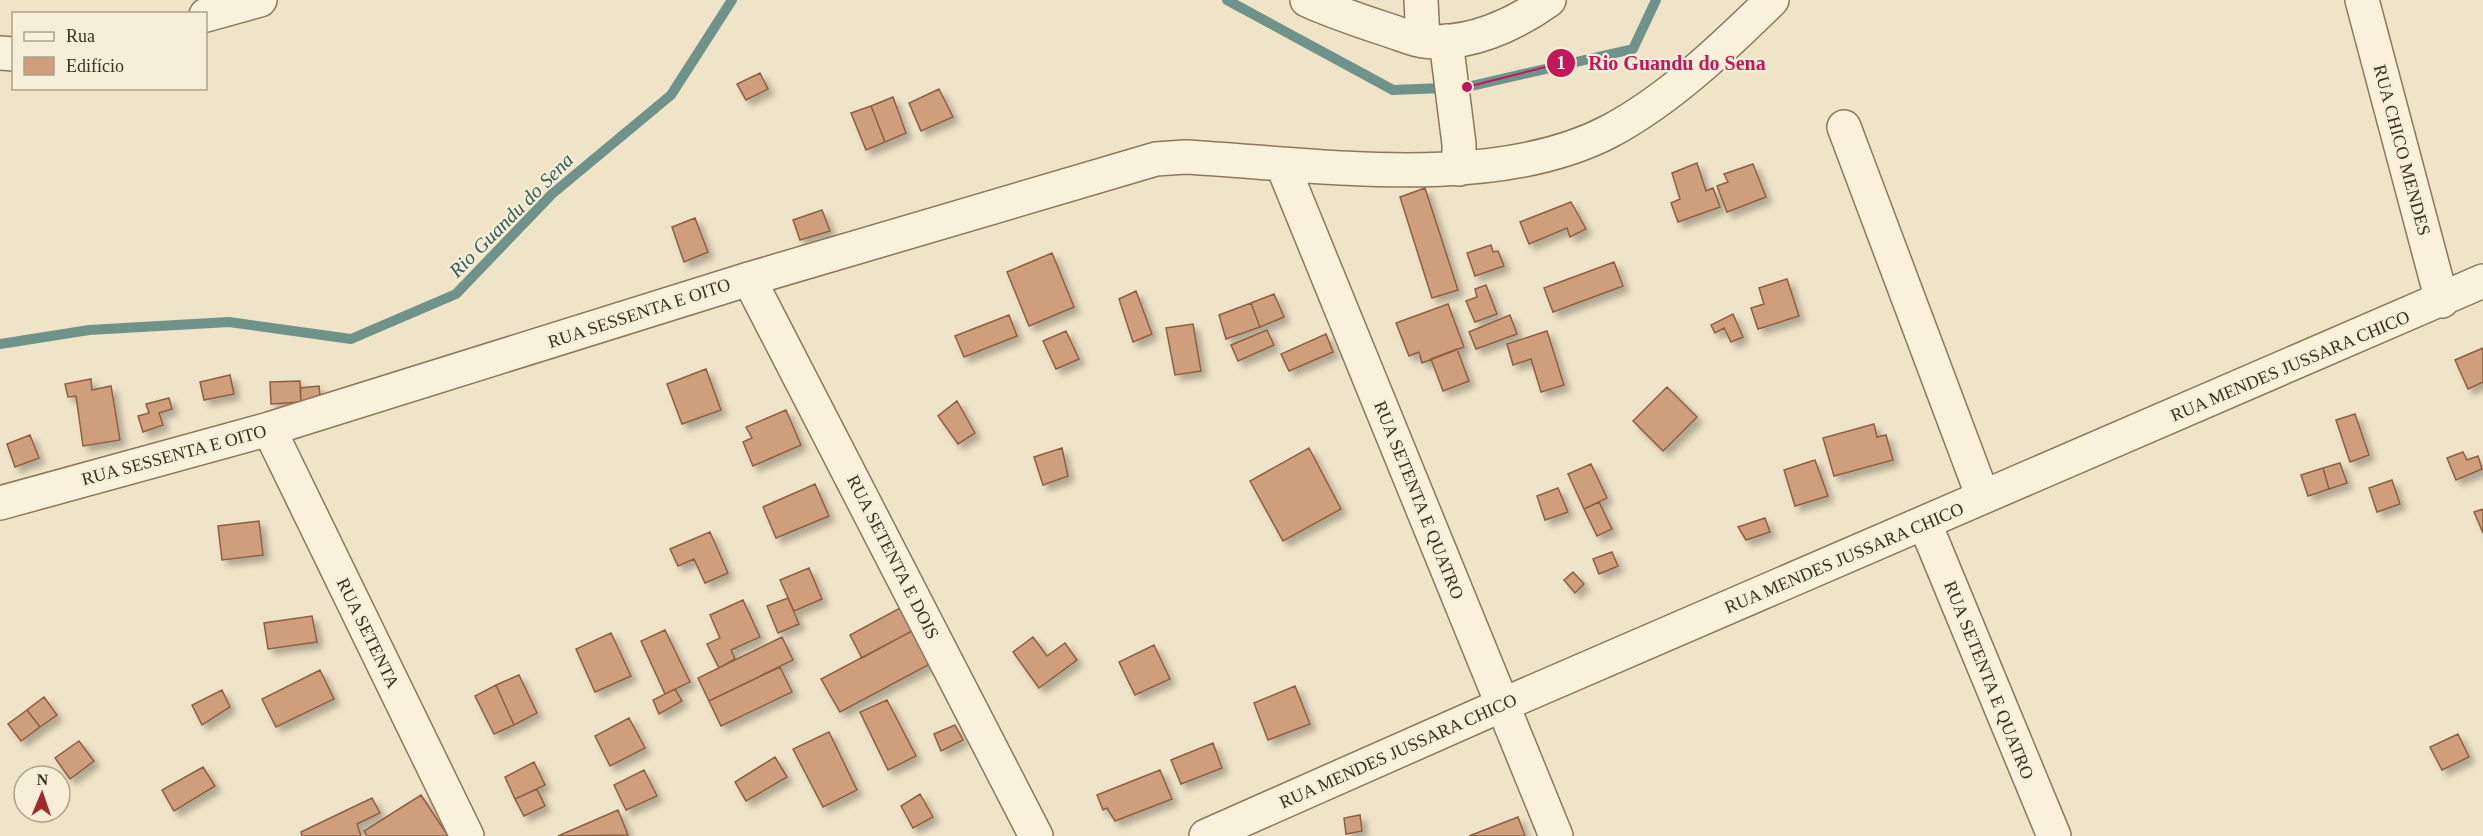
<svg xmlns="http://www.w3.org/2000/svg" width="2483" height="836" font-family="Georgia,serif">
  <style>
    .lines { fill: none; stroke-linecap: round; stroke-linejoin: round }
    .stream { stroke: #6f938a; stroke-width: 10 }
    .building { fill: #cf9f7d; stroke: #8d5f41; stroke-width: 1.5; filter: url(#shadow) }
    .street-casing { stroke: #8d765c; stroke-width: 36 }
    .street { stroke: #faf1dc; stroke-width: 33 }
    .labels { text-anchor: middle; stroke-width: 4.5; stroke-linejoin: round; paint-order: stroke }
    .street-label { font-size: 18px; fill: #3d2e20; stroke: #f7eed8 }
    .water-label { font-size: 20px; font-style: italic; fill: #2f5d5a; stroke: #f7eed8 }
    .leader { fill: none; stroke: #c2185b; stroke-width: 2 }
    .callout-dot { fill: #c2185b; stroke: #f7eed8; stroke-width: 2 }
    .mark-label { font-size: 18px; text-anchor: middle; font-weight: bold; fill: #fff }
    .callout-label { font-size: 20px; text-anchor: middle; font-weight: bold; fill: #c2185b; stroke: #f7eed8; stroke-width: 4.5; stroke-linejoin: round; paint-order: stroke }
  </style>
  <defs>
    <filter id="shadow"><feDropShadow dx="5.5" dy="5.5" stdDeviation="3" flood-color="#0004"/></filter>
  </defs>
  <rect width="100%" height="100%" fill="#f0e4c8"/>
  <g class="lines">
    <path class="stream" d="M1227 0 1393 90 1467 87 1633 49 1656 0
      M0 344 89 330 229 322 351 339 456 294 552 194 671 95 732 0"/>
  </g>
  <path class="building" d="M760 73 768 89 746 100 737 84Z
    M939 89 953 117 921 131 909 103Z
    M893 97 906 133 885 142 871 106Z
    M871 106 885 142 866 150 851 113Z
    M1697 163 1706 191 1713 188 1720 207 1678 222 1671 203 1680 199 1672 173Z
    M1753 164 1766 197 1727 212 1717 186 1728 182 1724 174Z
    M1425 188 1458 290 1432 298 1400 197Z
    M1571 202 1586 229 1570 237 1567 228 1529 244 1520 222Z
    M822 210 830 231 800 240 793 220Z
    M695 218 708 252 684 262 672 227Z
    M1491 245 1493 252 1498 251 1504 266 1475 276 1467 253Z
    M1052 253 1074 307 1029 326 1007 272Z
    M1614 262 1623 286 1553 312 1544 288Z
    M1787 279 1799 316 1758 329 1751 308 1764 304 1759 288Z
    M1486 285 1497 314 1475 322 1466 301 1477 297 1475 289Z
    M1136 291 1152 334 1133 342 1119 299Z
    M1274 294 1284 317 1260 327 1251 303Z
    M1251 303 1260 327 1226 339 1219 315Z
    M1448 304 1464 347 1422 363 1419 352 1409 356 1396 323Z
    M1733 314 1743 337 1731 342 1724 328 1715 333 1711 325Z
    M1009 315 1017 336 964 357 955 336Z
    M1510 315 1517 334 1476 349 1469 332Z
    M1193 324 1201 371 1175 375 1166 328Z
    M1267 330 1274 345 1238 361 1231 345Z
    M1066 331 1079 359 1056 369 1043 341Z
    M1547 331 1564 385 1541 392 1531 359 1513 365 1507 344Z
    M1326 334 1333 352 1289 371 1281 354Z
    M2483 348V382L2468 389 2455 360Z
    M1457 349 1469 381 1443 391 1431 359Z
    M706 369 721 410 682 424 667 384Z
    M230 375 234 394 204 400 200 382Z
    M91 379 92 390 111 386 120 440 83 446 76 396 68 397 65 384Z
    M300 381 301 402 271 404 270 382Z
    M319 386 321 405 301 402 300 388Z
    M1667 387 1697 417 1663 451 1633 421Z
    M169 398 172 409 159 413 163 425 143 432 138 416 149 413 146 404Z
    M957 401 975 433 958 444 938 416Z
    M786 410 801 445 753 466 743 442 752 438 746 427Z
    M2355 414 2369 455 2350 462 2336 420Z
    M1874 424 1877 437 1886 435 1893 460 1834 476 1823 438Z
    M30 435 39 458 15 467 7 444Z
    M1062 448 1068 476 1043 485 1034 457Z
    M1309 448 1341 509 1283 541 1250 481Z
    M2463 452 2467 460 2478 456 2482 469 2456 480 2447 458Z
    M1815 460 1828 496 1795 506 1784 470Z
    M2340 463 2347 483 2329 489 2323 468Z
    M1591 464 1607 498 1584 509 1568 474Z
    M2323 468 2329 489 2308 496 2301 475Z
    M2392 480 2400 504 2377 512 2369 488Z
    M815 484 829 516 776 538 763 507Z
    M1558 488 1568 512 1545 520 1537 496Z
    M1599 502 1612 529 1597 536 1584 509Z
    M2483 509V533L2474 512Z
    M1765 518 1770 532 1746 540 1738 527Z
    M259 521 263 555 222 560 218 526Z
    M710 532 728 573 705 583 694 559 678 566 670 549Z
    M1612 552 1618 566 1599 574 1593 559Z
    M809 568 822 599 794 611 780 580Z
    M1573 572 1584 584 1575 593 1564 580Z
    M788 598 799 624 778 633 767 606Z
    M743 600 760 637 731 650 735 659 719 668 707 644 720 638 710 615Z
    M900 608 912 631 862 658 850 635Z
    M312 616 317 642 268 649 264 623Z
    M665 630 690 682 665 694 641 641Z
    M912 631 930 664 840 712 821 679Z
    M611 633 631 676 595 692 576 649Z
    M782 637 793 660 709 701 698 678Z
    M1033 637 1047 656 1065 643 1077 660 1039 688 1013 652Z
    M1154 645 1170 679 1135 695 1119 662Z
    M780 667 792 692 721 726 709 701Z
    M320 670 334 699 276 727 262 699Z
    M519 675 537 713 514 725 496 685Z
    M496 685 514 725 494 734 475 696Z
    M1295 686 1310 724 1268 740 1254 703Z
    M675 689 682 701 659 714 653 700Z
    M222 690 230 707 202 725 192 705Z
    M44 697 57 715 40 727 27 710Z
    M887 700 916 756 888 770 860 712Z
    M27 710 40 727 21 741 8 724Z
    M629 718 645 748 610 766 595 736Z
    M955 725 963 740 941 751 934 734Z
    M829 732 857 790 823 807 793 749Z
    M2458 734 2469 757 2442 770 2430 747Z
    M79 741 94 761 70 779 55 758Z
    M1213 743 1222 768 1181 784 1171 760Z
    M775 757 787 777 746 801 735 782Z
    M534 762 545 785 515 799 505 777Z
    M203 767 215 786 174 811 162 790Z
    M644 770 657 796 626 810 614 785Z
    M1160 770 1172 799 1115 821 1107 808 1103 810 1097 795Z
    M537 789 545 806 524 816 515 799Z
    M920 794 933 817 913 828 901 806Z
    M421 795 448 836H367L364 831Z
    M372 798 380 813 357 824 361 836H302L301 832Z
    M618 810 628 835 558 836Z
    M1360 815 1362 831 1346 834 1344 818Z
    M1518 817 1525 836H1469Z"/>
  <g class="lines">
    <g class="street-casing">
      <path id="street" d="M1307 0C1335 13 1364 22 1394 32 1403 35 1414 40 1424 41 1469 46 1514 25 1549 0
        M1421 0 1423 41
        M2362 0 2442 301
        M206 15 260 0
        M1446 41 1459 144V169
        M0 53 14 54
        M1844 127 1983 497
        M1282 164 1556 836
        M749 279 1036 836
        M269 429 467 836
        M0 503 269 429 749 279 1156 159 1185 157C1314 164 1492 193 1610 131 1670 99 1724 47 1772 0
        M1925 524 2054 836
        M1206 836 1502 705 2483 281"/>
    </g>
    <use href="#street" class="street"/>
  </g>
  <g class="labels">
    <g class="street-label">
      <text transform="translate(2402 150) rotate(75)" y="6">RUA CHICO MENDES</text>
      <text transform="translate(639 313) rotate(-18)" y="6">RUA SESSENTA E OITO</text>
      <text transform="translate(2290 366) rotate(-23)" y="6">RUA MENDES JUSSARA CHICO</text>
      <text transform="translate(174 455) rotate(-15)" y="6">RUA SESSENTA E OITO</text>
      <text transform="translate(1419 500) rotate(68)" y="6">RUA SETENTA E QUATRO</text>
      <text transform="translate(893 557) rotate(63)" y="6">RUA SETENTA E DOIS</text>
      <text transform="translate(1844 558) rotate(-23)" y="6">RUA MENDES JUSSARA CHICO</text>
      <text transform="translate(368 633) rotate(64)" y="6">RUA SETENTA</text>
      <text transform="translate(1989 680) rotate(68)" y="6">RUA SETENTA E QUATRO</text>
      <text transform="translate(1398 751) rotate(-24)" y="6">RUA MENDES JUSSARA CHICO</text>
    </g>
    <g class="water-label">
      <text transform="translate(511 215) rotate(-45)" y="7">Rio Guandu do Sena</text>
    </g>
  </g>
  <path class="leader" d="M1467 87L1561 63"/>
  <g class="callout-dot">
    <circle cx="1467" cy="87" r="6"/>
    <circle cx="1561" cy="63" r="15"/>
  </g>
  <g class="mark-label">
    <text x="1561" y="69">1</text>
  </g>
  <g class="callout-label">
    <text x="1677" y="70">Rio Guandu do Sena</text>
  </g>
  <rect x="12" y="12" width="195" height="78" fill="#f7eed8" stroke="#ada18e" stroke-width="1.5"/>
  <rect x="24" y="32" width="30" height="9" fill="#faf1dc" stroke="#ada18e" stroke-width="1.5"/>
  <text x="66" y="42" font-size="18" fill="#3d2e20">Rua</text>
  <rect x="24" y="57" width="30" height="18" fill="#cf9f7d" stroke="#ada18e" stroke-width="1.5"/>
  <text x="66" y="72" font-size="18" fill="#3d2e20">Edifício</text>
  <g transform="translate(42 794) rotate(2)"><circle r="28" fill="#f7eed8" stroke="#ada18e" stroke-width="1.5"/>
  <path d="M0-4.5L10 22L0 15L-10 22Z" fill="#9e2a2b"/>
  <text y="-9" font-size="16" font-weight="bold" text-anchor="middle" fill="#3d2e20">N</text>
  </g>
</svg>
